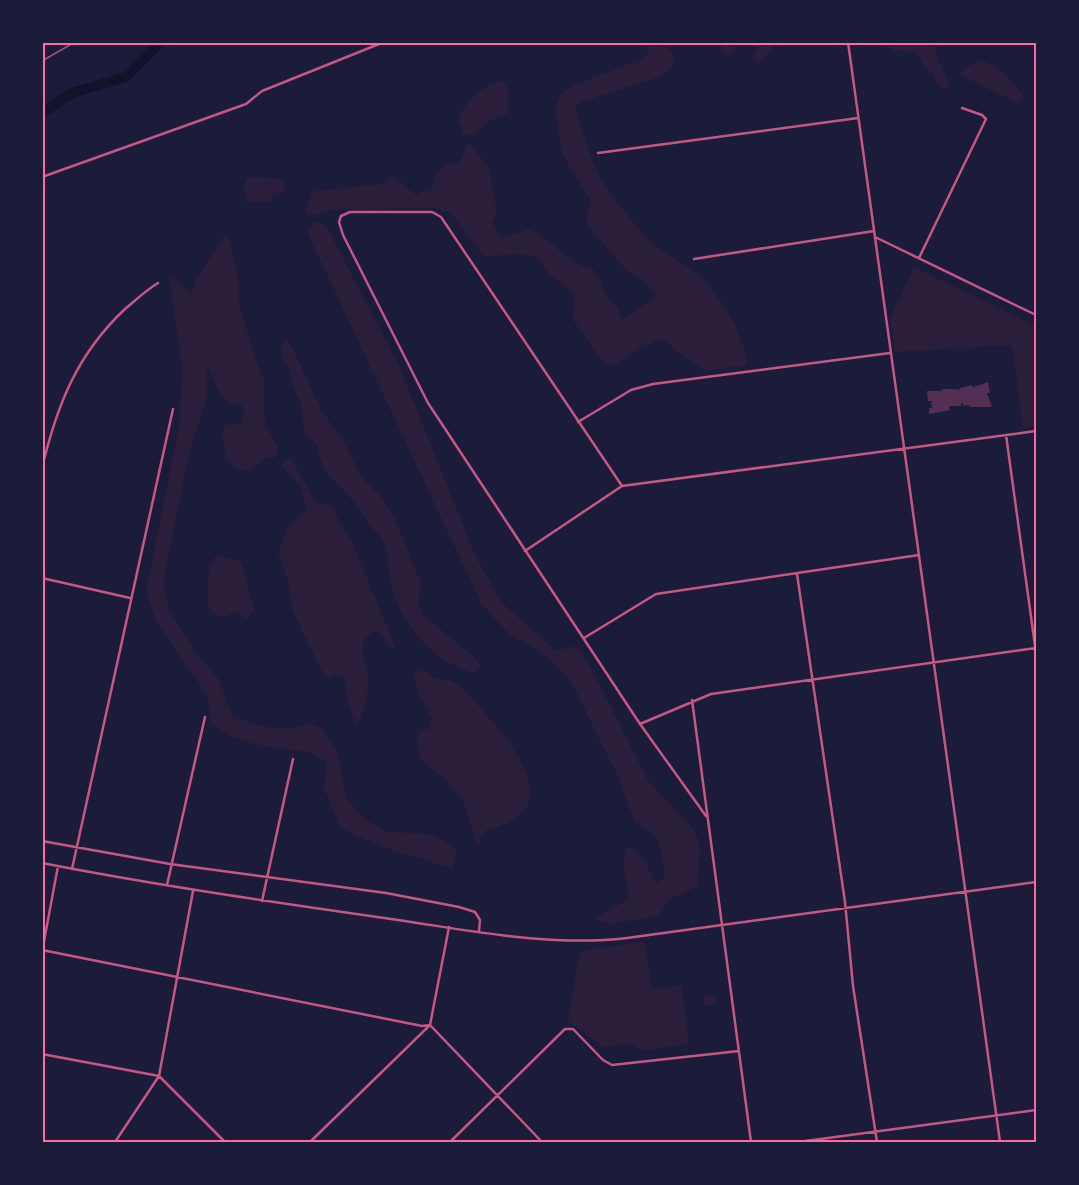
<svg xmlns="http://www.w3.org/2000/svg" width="1079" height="1185" font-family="'Fira Sans',sans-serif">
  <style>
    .green { fill: #2a1e3b }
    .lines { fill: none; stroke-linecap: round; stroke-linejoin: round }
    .river { stroke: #12122b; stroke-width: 10 }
    .building { fill: #542f53 }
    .minor { stroke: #c65784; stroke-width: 2.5 }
    .rail { stroke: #a44b75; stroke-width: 2 }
    .neatline { fill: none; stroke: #ff6b9d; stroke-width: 2 }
  </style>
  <rect width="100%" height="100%" fill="#1b1b3a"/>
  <path class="green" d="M645 43H662C677 55 678 64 662 76L581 102 575 107C583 128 589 159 601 178 612 197 628 216 642 233 656 250 676 258 694 271 718 290 745 334 747 365L706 371 677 352 663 338 634 351 615 365 603 362 573 320C576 288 575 294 551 276 547 273 546 267 542 263 528 248 503 255 485 258L452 214 436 208 334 210 309 216 305 211 313 191 380 184 391 177 397 179 416 195 433 187 434 180 444 164 456 165 460 160 468 142 489 168 497 213 492 222 499 235 504 238 529 229 541 235 575 263 594 270 600 280 604 293 618 308 622 320 654 299V292L640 278 628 272 587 225 586 219 590 200 562 154 555 107 560 95 570 87 644 58 649 54Z
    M721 43H737L735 51 729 55 723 53Z
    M760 43H776L763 61 757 62 752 58Z
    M883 43H935C934 53 946 74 950 86L943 90 938 85 933 73C911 63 935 50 892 51Z
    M978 60C999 64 1011 79 1023 95L1019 104 958 74Z
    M497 82H504L508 89 509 113C494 117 485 124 475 135H464L458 120C465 102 479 88 497 82Z
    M251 177 283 179 285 193 275 194 269 202H247L244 187 246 178Z
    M313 221 326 225 399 366 475 555 502 603 556 651 575 646 590 666 648 781 693 829 699 841 700 851 698 886 667 901 659 916 608 924 594 919 629 899 623 866 626 848 631 847C645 857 649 869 656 884L664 878C663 853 662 833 635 823L619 779 571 681 543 653 509 634 482 605 307 232Z
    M225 234 230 239 239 283V302L254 355 264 380 265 425 278 447 276 458 267 457C260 462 252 470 242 470 224 468 221 438 224 425L242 423 244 414 242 405C219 406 217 382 207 366L206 402 190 451 163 583 169 609 197 655 218 678 233 716C259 727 284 733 310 723L322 728 336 749 347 799 363 818 385 831 435 835 456 848 454 869 385 848 340 828 324 788 326 763C310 746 286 752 264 746 245 742 228 736 211 724L208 697 156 620 146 592 179 426 182 367 169 276 177 280 191 295 197 278Z
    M914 267 1036 326V426L1023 428 1012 345 895 352 890 318Z
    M288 339 321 410 344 442 362 478 380 496 395 519 421 584 418 603 423 615 472 655 480 665 478 670 472 673C462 668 450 664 441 658 417 640 397 612 390 583 387 568 391 545 377 533 368 524 365 516 357 506 339 483 321 476 317 444L307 436 304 430 301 403 292 386 291 373 281 355 282 342Z
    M290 457 316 503 330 505 353 544 396 649H392C384 643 383 635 375 630L364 639C361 656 364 656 367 671 371 689 364 710 357 726L348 706 344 677 335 675 326 679 292 610 288 581 278 553 288 526 307 511 301 487 281 465Z
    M217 555 241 562 255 610 246 620 236 612 224 617 213 613 207 604 209 565Z
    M421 667C426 671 431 676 436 678 443 680 450 679 455 683 482 706 568 794 511 821 503 825 496 829 486 830L477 846 463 800 444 778 420 760 417 741 419 732 429 728 432 718 418 692 414 673Z
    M645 942 652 989 682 985 689 1044 641 1051 632 1043 604 1047 568 1021 580 951Z
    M703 1000a6 6 0 1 1 12 0a6 6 0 1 1-12 0Z"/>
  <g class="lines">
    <path class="river" d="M42 113 72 93 126 77 160 42"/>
  </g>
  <path class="building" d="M988 382 990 393H987L992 407H970L969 405 964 406 963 403H961V406H949L950 410 929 414V408H932L931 402 933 401H928L927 391H941V394L942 389H956L959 391 958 389 972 385 974 389V387Z"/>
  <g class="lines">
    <path class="minor" d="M848 42 1000 1142
      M598 153 858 118
      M42 177 246 104 262 91 384 42
      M875 237 1036 315
      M919 258 986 119 982 115 962 108
      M694 259 874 231
      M578 422 631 390 653 384 890 353
      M1006 435 1036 653
      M42 468C57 405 77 354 125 309 136 300 146 290 158 283
      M622 486 441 217 432 212H350L341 216 339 222 343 235 428 403 640 724 706 816
      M525 551 622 486 1036 431
      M797 574 845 902 853 986 877 1142
      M42 578 130 598
      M584 638 656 594 919 555
      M692 700 751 1142
      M640 724 711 694 1036 648
      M42 841 170 864 386 893 459 907 475 912 480 920 479 931
      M42 863C160 886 279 903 398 920 473 931 551 947 627 938L1036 882
      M72 869 173 409
      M167 885 205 717
      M262 901 293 759
      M42 950 422 1026 430 1025
      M42 952 58 866
      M430 1025 542 1142
      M430 1025 449 927
      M42 1054 159 1076 225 1142
      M115 1142 159 1076 193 891
      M310 1142 429 1026
      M450 1142 565 1029H573L603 1060 612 1065 739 1051
      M798 1142 1036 1110"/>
    <path class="rail" d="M42 61 75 42"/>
  </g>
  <rect width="1079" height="1185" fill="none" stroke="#1b1b3a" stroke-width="88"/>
  <rect x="44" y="44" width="991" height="1097" class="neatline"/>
</svg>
